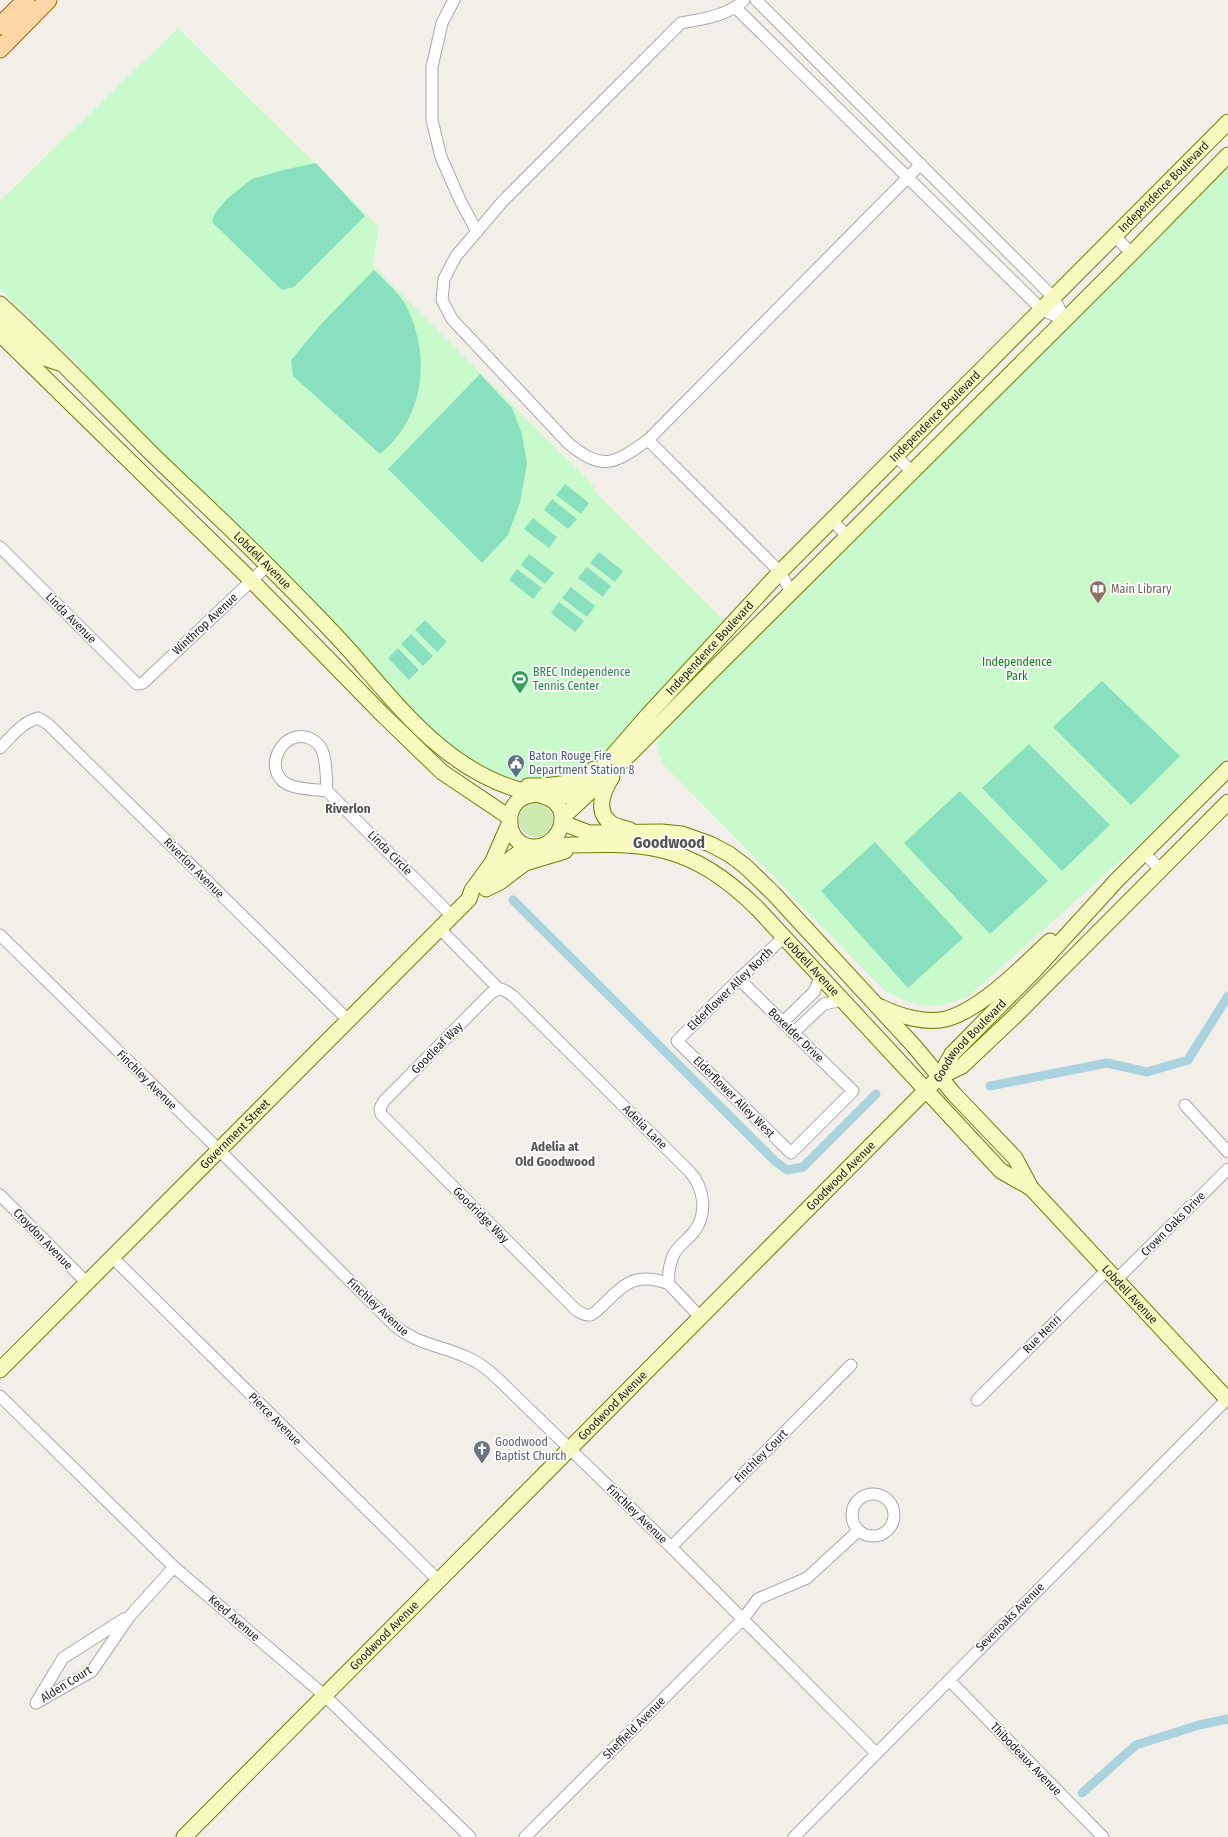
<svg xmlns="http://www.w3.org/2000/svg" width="1228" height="1837" font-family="'Fira Sans Condensed',sans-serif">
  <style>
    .grass { fill: #cdebb0 }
    .park { fill: #c8facc }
    .pitch { fill: #88e0be }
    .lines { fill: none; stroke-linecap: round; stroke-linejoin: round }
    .canal { stroke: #aad3df; stroke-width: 9 }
    .street-casing { stroke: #a9a9a9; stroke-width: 13 }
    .secondary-casing { stroke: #707d05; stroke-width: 17 }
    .primary-casing { stroke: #a06b00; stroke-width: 19 }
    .street { stroke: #fff; stroke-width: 11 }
    .secondary { stroke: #f7fabf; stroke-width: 15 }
    .primary { stroke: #fcd6a4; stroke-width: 17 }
    .labels { text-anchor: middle; stroke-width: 3.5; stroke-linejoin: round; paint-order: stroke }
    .street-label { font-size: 12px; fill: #222; stroke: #fff }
    .education-label { font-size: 12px; fill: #785e54; stroke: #fff; text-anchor: start }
    .park-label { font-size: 12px; fill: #0c8416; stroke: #fff }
    .leisure-label { font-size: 12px; fill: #27864d; stroke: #fff; text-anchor: start }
    .service-label { font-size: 12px; fill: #4e5e75; stroke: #fff; text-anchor: start }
    .worship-label { font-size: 12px; fill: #5b616d; stroke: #fff; text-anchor: start }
    .neighbourhood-label { font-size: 13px; font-weight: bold; fill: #555; stroke: #fff }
    .district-label { font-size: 16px; font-weight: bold; fill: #555; stroke: #fff }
  </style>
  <rect width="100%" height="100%" fill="#f2efe9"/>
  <path class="grass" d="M519 820a17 17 0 1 1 34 0a17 17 0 1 1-34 0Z"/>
  <path class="park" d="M178 28 379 227 373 266 594 486V491L726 623 600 760C588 769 578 773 564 776 557 778 549 781 543 781 508 783 478 766 449 751L109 403 76 363 0 289V201Z
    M1228 158V757L1145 839 986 981 966 998 942 1005 923 1006 905 1001 885 991 662 763 657 745 662 730Z"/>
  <path class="pitch" d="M316 163 365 216 294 287 282 290 212 222 215 213 227 199 252 179 283 170Z
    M374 270C385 281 397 291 405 304 432 354 425 418 380 454L293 376 291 360 322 323Z
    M480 374 512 408 522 434 527 464 520 502 508 535 482 563 388 469Z
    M565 484 589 503 581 514 556 495Z
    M552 499 577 519 568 529 544 510Z
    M533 518 557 537 549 548 524 529Z
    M599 552 623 571 615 582 590 563Z
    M529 554 554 573 545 584 521 565Z
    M587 567 611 586 603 597 578 578Z
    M517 569 542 588 533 599 509 580Z
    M571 587 595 606 587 617 562 598Z
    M559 602 584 621 575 632 551 613Z
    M425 620 447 642 437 652 415 630Z
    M411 634 433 656 423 666 401 644Z
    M398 648 419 670 409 680 388 658Z
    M1102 681 1180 756 1131 805 1053 727Z
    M1029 744 1110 825 1062 871 982 788Z
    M960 791 1048 881 990 934 904 843Z
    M875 842 963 938 908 988 821 891Z"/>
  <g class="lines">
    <path class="canal" d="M513 900 775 1161 787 1170 803 1167 876 1094
      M990 1086 1107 1063 1147 1072 1188 1060 1228 996
      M1082 1793 1136 1745 1199 1725 1228 1719"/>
    <g class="street-casing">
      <path id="street" d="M454 0 442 23 432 67V120L441 157 460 200 477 232
        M744 0C728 16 702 19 681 23L503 201 456 256 444 279 442 300 452 319 568 443C603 472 614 464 648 440L921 164
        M736 8 1042 310 1065 320 1054 298 756 0
        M1115 237 1132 253
        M648 440 780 572 791 592
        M896 456 912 472
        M832 520 847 536
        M0 547 137 684 143 683 268 565
        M0 748C12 736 21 723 38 718L48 724 348 1020
        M327 791C326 778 327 759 321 748 319 744 313 740 309 738 283 728 261 769 287 784 298 790 314 789 327 791L452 916
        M1144 853 1161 870
        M440 929 499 989 504 990 513 996 689 1171C705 1188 708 1215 693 1233 687 1240 678 1246 674 1254 669 1264 668 1274 669 1284 636 1271 624 1284 602 1306 598 1309 595 1314 590 1315 585 1316 580 1312 576 1310L381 1114 380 1108 384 1101 491 993 499 989
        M0 935 211 1142 394 1325C416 1344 439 1345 464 1356 477 1361 488 1369 498 1379L671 1547 876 1753
        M739 979 853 1091 791 1153 677 1041 739 979 784 937
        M783 1022 814 992 820 977
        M793 1033 824 1004 843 1000
        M1185 1105 1228 1152
        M0 1195 87 1283
        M112 1257 438 1580
        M1117 1279 1228 1169
        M669 1284 700 1317
        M0 1396 174 1567 324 1695 470 1837
        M977 1400 1108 1269
        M852 1515a21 21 0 1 1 42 0a21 21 0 1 1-42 0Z
        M671 1547 851 1365
        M949 1680 1103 1837
        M36 1703 92 1671 129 1617 174 1567
        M36 1703 63 1658 124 1619
        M525 1837 743 1619 758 1599 807 1578 858 1531
        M794 1837 1228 1398"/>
    </g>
    <g class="secondary-casing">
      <g id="secondary">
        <path id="s1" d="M0 304C52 351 101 403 151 453 190 491 230 527 268 566 296 594 324 622 350 651 402 710 450 775 531 793 540 795 549 796 556 803 572 821 554 849 532 847 507 845 501 808 524 797 528 795 533 795 537 794"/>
        <path d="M0 321 38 356 59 363"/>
        <path d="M0 334 252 581 383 715 442 772 509 817"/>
        <path d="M612 777C603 791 594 812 612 824 617 827 624 828 630 830"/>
        <path d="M528 786C551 786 575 785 594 769"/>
        <path id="s2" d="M550 798 570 795 588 784 648 715 780 572 1228 122"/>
        <path d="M562 818 630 754 708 675 1132 253 1228 155"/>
        <path id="s3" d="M562 821 568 825 589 833 661 832 682 834 710 844 729 854 745 866 773 893 914 1046 954 1094 1015 1158 1031 1188 1228 1400"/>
        <path id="s4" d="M543 846C638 843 684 837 757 908L1001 1171 1031 1188"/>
        <path d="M491 882C502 866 511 855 530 847"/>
        <path d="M486 889 500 882 525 863 565 851"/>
        <path d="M881 1007C899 1016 926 1024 946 1019 982 1009 1022 967 1050 941"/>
        <path d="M939 1077 962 1066 1015 1016 1228 802"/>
        <path id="s5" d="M0 1370 469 899 472 890 492 863 510 822"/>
        <path id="s6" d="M184 1837 939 1077 952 1054 1034 971 1117 880 1228 769"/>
      </g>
    </g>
    <g class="primary-casing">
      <path id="primary" d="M0 26 26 0
        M0 49 48 0"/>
    </g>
    <use href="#street" class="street"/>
    <use href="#secondary" class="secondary"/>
    <use href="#primary" class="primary"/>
  </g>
  <defs>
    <g id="library-pin" transform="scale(0.9)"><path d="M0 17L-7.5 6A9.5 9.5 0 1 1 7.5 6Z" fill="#8d6e63" stroke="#fff"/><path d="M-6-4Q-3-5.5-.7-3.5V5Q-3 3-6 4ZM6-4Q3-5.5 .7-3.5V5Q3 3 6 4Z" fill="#fff"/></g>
    <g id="stadium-pin" transform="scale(0.9)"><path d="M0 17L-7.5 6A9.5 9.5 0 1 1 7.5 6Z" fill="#2e9e5b" stroke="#fff"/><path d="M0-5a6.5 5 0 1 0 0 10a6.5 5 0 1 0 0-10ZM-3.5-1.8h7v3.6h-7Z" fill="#fff"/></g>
    <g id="civic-pin" transform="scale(0.9)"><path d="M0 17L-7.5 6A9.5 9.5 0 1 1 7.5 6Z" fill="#5c6f8a" stroke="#fff"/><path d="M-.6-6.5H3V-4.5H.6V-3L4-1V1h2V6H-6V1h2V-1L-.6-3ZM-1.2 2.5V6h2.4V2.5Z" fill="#fff"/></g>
    <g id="church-pin" transform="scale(0.9)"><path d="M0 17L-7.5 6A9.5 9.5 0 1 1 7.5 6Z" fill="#6b7280" stroke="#fff"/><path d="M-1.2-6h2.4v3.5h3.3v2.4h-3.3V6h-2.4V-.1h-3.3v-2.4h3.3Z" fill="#fff"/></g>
  </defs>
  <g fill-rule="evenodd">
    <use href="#library-pin" x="1098" y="589"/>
    <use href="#stadium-pin" x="520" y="679"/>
    <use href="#civic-pin" x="516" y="763"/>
    <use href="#church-pin" x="482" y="1449"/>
  </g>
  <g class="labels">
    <g class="street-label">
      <text dy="4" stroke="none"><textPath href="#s2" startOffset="871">Independence Boulevard</textPath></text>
      <text dy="4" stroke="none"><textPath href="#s2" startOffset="547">Independence Boulevard</textPath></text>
      <text dy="4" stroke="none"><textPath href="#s1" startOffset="367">Lobdell Avenue</textPath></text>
      <text transform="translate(71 618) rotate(45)" y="4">Linda Avenue</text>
      <text transform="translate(205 624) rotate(-43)" y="4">Winthrop Avenue</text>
      <text dy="4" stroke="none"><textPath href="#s2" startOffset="224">Independence Boulevard</textPath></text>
      <text transform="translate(390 853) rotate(45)" y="4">Linda Circle</text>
      <text transform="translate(194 868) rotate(45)" y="4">Riverlon Avenue</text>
      <text dy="4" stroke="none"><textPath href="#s4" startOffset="312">Lobdell Avenue</textPath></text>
      <text transform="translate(730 989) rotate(-44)" y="4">Elderflower Alley North</text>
      <text transform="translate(796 1035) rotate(44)" y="4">Boxelder Drive</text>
      <text dy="4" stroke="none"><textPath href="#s6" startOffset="1119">Goodwood Boulevard</textPath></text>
      <text transform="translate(437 1048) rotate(-45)" y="4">Goodleaf Way</text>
      <text transform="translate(147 1080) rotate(45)" y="4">Finchley Avenue</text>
      <text transform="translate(734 1097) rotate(45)" y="4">Elderflower Alley West</text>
      <text transform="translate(645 1127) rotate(45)" y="4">Adelia Lane</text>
      <text dy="4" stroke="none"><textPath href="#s5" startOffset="333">Government Street</textPath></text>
      <text dy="4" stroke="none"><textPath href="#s6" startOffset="932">Goodwood Avenue</textPath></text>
      <text transform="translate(481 1215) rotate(45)" y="4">Goodridge Way</text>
      <text transform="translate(1173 1224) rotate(-45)" y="4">Crown Oaks Drive</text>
      <text transform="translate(43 1239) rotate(46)" y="4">Croydon Avenue</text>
      <text dy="4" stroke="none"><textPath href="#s3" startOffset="771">Lobdell Avenue</textPath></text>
      <text transform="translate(378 1307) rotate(43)" y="4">Finchley Avenue</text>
      <text transform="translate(1042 1334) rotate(-45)" y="4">Rue Henri</text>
      <text dy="4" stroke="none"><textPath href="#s6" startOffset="608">Goodwood Avenue</textPath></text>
      <text transform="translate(275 1419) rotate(45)" y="4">Pierce Avenue</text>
      <text transform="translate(761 1456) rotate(-45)" y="4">Finchley Court</text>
      <text transform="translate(637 1514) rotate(44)" y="4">Finchley Avenue</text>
      <text transform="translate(1010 1617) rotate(-45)" y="4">Sevenoaks Avenue</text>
      <text transform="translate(234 1618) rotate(41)" y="4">Keed Avenue</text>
      <text dy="4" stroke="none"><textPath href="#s6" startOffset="284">Goodwood Avenue</textPath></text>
      <text transform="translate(66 1684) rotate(-32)" y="4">Alden Court</text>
      <text transform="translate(634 1728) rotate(-45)" y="4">Sheffield Avenue</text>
      <text transform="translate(1026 1759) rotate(46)" y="4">Thibodeaux Avenue</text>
    </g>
    <g class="education-label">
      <text x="1111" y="593">Main Library</text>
    </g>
    <g class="park-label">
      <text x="1017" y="666">Independence<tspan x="1017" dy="14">Park</tspan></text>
    </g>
    <g class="leisure-label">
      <text x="533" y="676">BREC Independence<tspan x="533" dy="14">Tennis Center</tspan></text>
    </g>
    <g class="service-label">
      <text x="529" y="760">Baton Rouge Fire<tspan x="529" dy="14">Department Station 8</tspan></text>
    </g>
    <g class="worship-label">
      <text x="495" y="1446">Goodwood<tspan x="495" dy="14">Baptist Church</tspan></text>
    </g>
    <g class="neighbourhood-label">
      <text x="348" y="813">Riverlon</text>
      <text x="555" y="1151">Adelia at<tspan x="555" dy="15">Old Goodwood</tspan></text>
    </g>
    <g class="district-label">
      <text x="669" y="848">Goodwood</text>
    </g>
  </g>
</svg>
